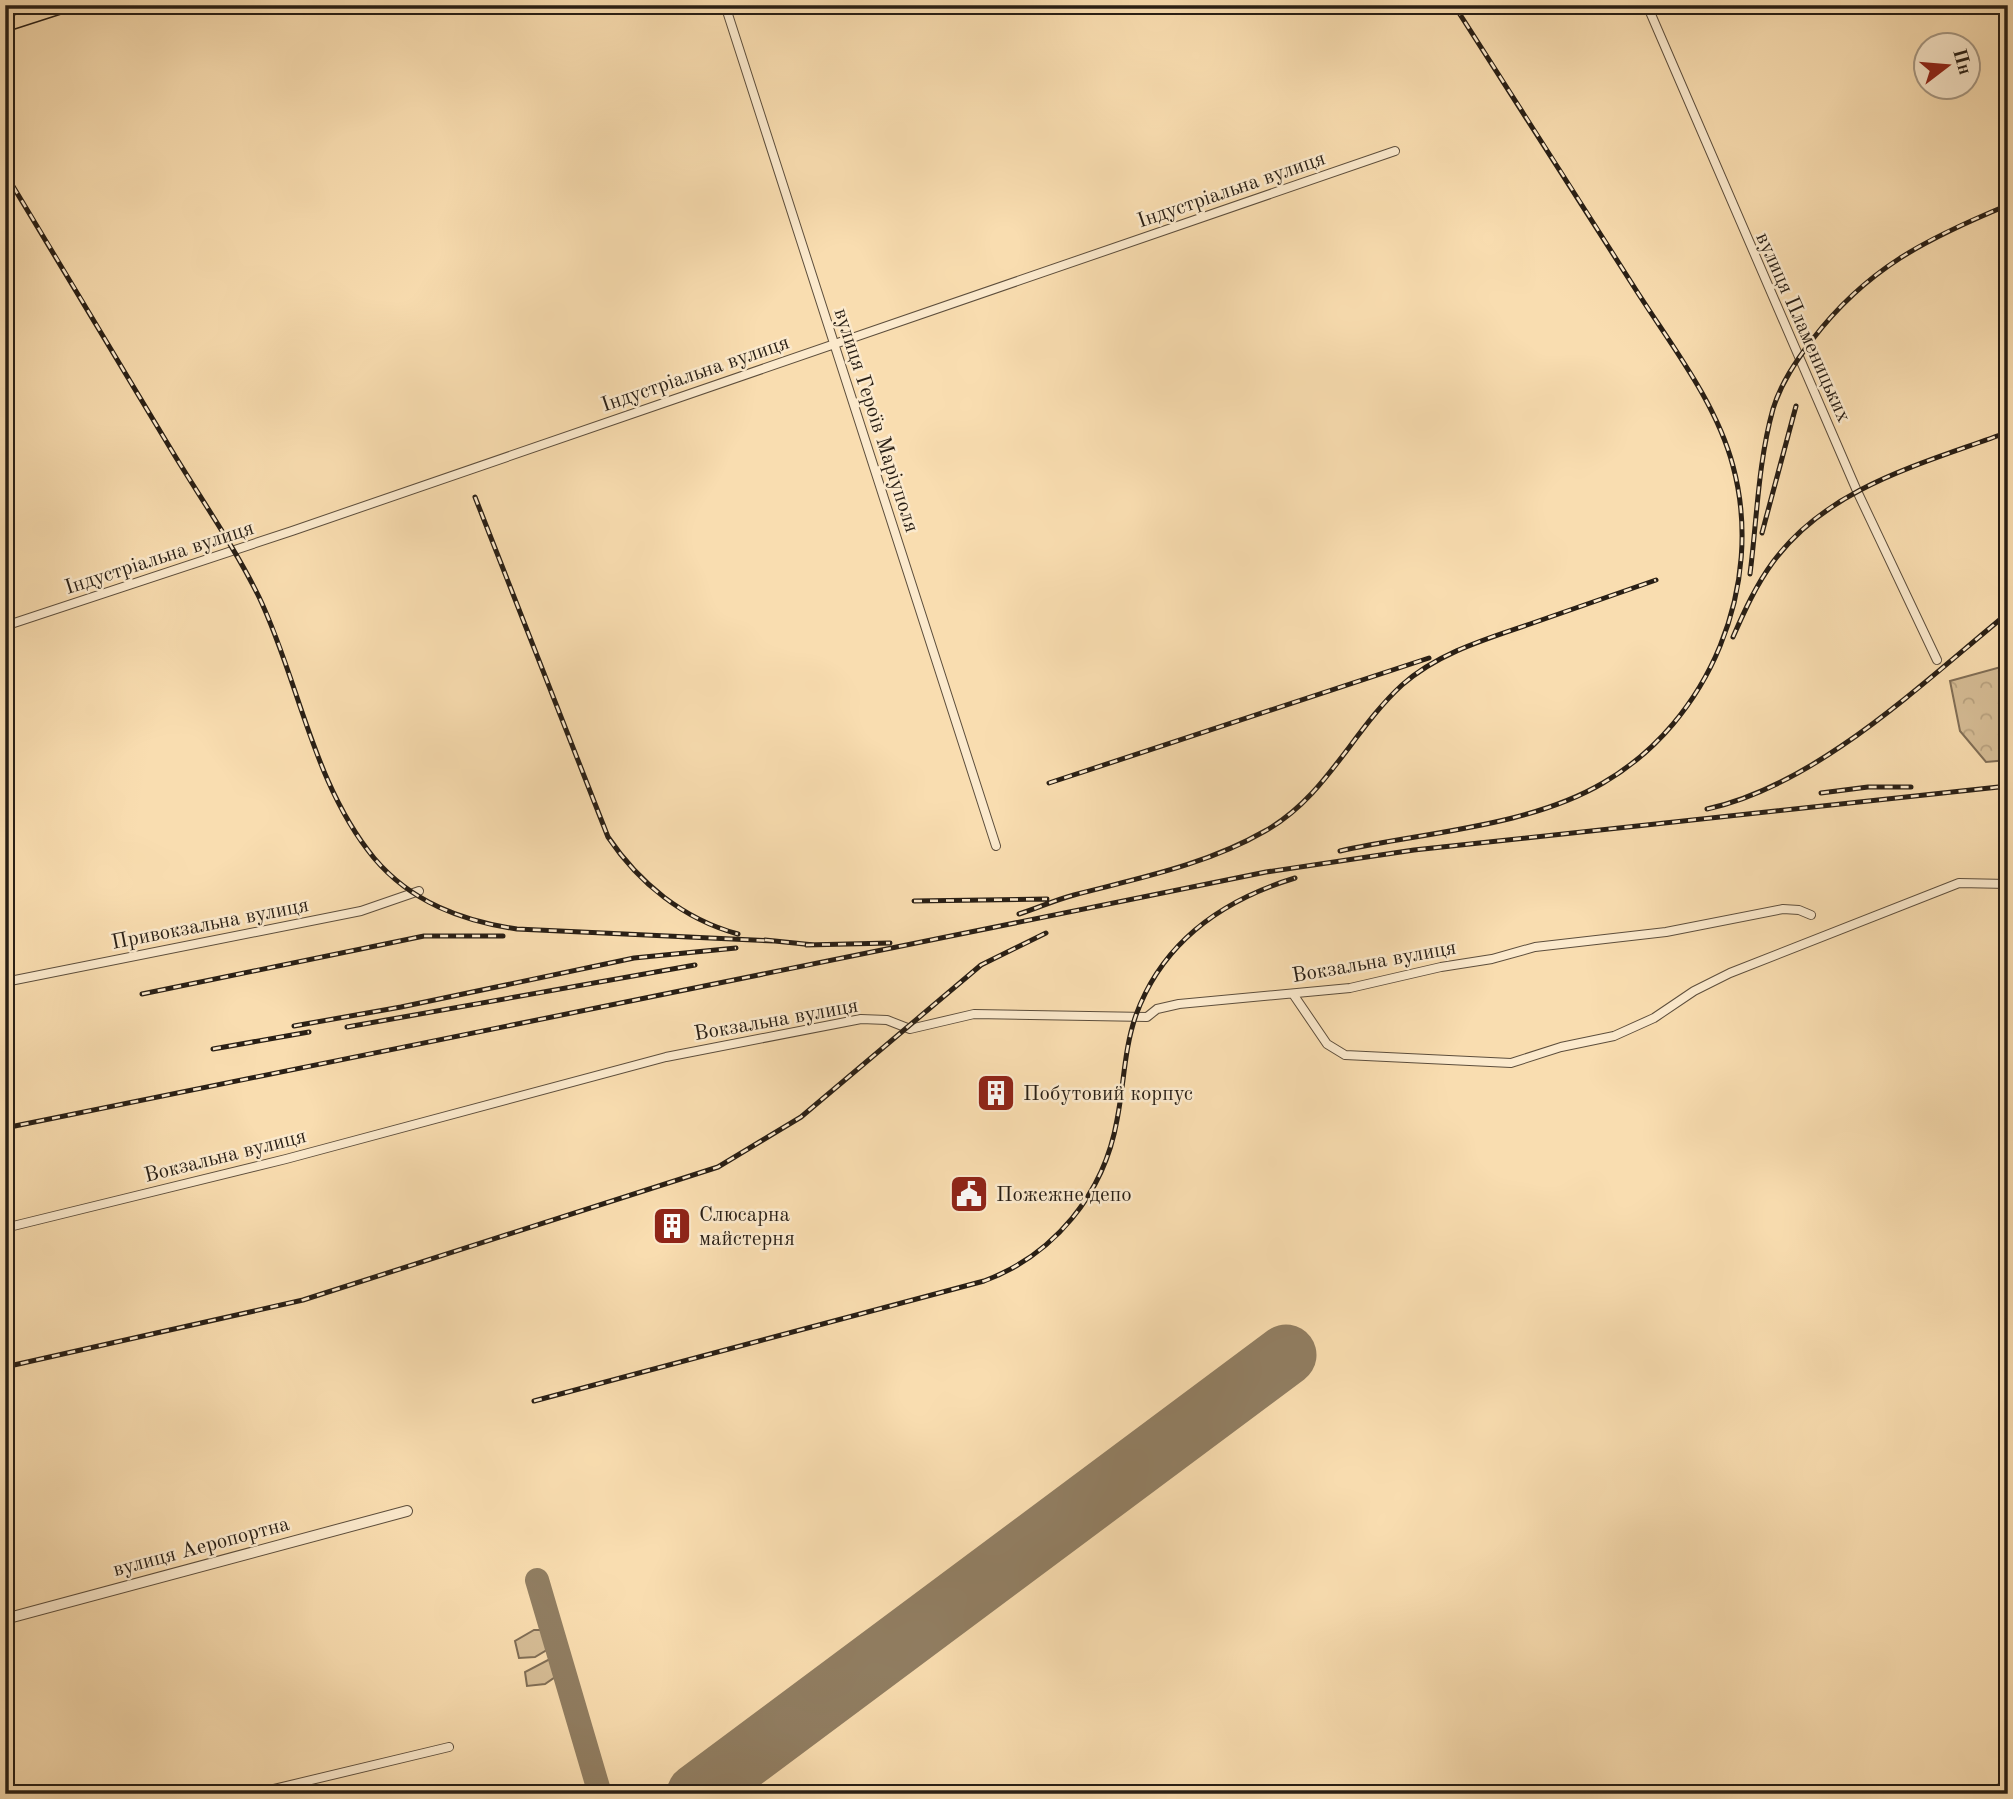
<svg xmlns="http://www.w3.org/2000/svg" width="2013" height="1799" font-family="'Old Standard TT',serif">
  <style>
    .grass { fill: #d6bd96; stroke: #806e56; stroke-width: 2 }
    .forest { fill: url(#forest-crowns); stroke: #806e56; stroke-width: 2 }
    .lines { fill: none; stroke-linecap: round; stroke-linejoin: round }
    .taxiway { stroke: #917e62; stroke-width: 24 }
    .runway { stroke: #917e62; stroke-width: 61 }
    .minor-casing { stroke: #5d4e3c; stroke-width: 10 }
    .tertiary-casing { stroke: #5d4e3c; stroke-width: 12 }
    .primary-casing { stroke: #291f15; stroke-width: 15 }
    .minor { stroke: #fbe9cc; stroke-width: 8 }
    .tertiary { stroke: #fbe9cc; stroke-width: 10 }
    .primary { stroke: #f9ddb0; stroke-width: 12 }
    .rail-casing { stroke: #291f15; stroke-width: 5 }
    .rail { stroke: #fbe9cc; stroke-width: 2.5; stroke-dasharray: 8; stroke-linecap: butt }
    .labels { text-anchor: middle; stroke-width: 5; stroke-linejoin: round; paint-order: stroke }
    .street-label { font-size: 21px; fill: #291f15; stroke: #fbe9cc }
    .poi-label { font-size: 21px; fill: #291f15; stroke: #fbe9cc; text-anchor: start }
  </style>
  <defs>
    <pattern id="forest-crowns" width="20" height="18" patternUnits="userSpaceOnUse" patternTransform="scale(1.75)"><rect width="20" height="18" fill="#d6bd96"/><path d="M2 6a3 3 0 1 1 6 0M12 15a3 3 0 1 1 6 0" fill="none" stroke="#b8a280"/></pattern>
  </defs>
  <rect width="100%" height="100%" fill="#f9ddb0"/>
  <filter id="stains"><feTurbulence type="fractalNoise" baseFrequency=".00286" numOctaves="4"/><feColorMatrix values="0 0 0 0 .2 0 0 0 0 .09 0 0 0 0 .02 0 0 0 .5 -.17"/></filter>
  <radialGradient id="worn" r=".72"><stop offset=".6" stop-color="#630" stop-opacity="0"/><stop offset="1" stop-color="#630" stop-opacity=".3"/></radialGradient>
  <path class="grass" d="M534 1630H544L550 1648 535 1657 519 1658 515 1641Z
    M548 1660H553L558 1675 545 1684 527 1686 525 1672Z"/>
  <path class="forest" d="M2008 665V760L1986 762 1960 731 1950 681Z"/>
  <g class="lines">
    <path class="taxiway" d="M537 1580 600 1794"/>
    <path class="runway" d="M697 1794 1286 1355"/>
    <g class="minor-casing">
      <path id="minor" d="M725 5 996 846
        M1647 5 1857 491 1937 660
        M5 626 292 531 1395 151
        M5 982 361 911 419 891
        M1293 994 1327 1044 1345 1055 1511 1063 1561 1047 1614 1036 1654 1018 1694 991 1730 973 1959 883 2008 884
        M5 1228 286 1159 666 1057 861 1019 887 1020 910 1029 974 1014 1147 1017 1157 1009 1179 1004 1350 988 1441 967 1492 959 1535 947 1666 932 1783 909 1799 910 1811 915
        M253 1794 449 1747
        M1978 1794 2008 1786"/>
    </g>
    <g class="tertiary-casing">
      <path id="tertiary" d="M5 1619 407 1511"/>
    </g>
    <g class="primary-casing">
      <path id="primary" d="M5 25 67 5"/>
    </g>
    <use href="#minor" class="minor"/>
    <use href="#tertiary" class="tertiary"/>
    <use href="#primary" class="primary"/>
    <g class="rail-casing">
      <path id="rail" d="M5 173C61 265 116 358 172 451 201 499 234 546 259 597 299 681 313 784 374 858 411 902 462 921 517 929L774 941
        M475 497 608 837C639 883 683 919 738 934
        M1762 533 1796 406
        M1750 574C1757 519 1758 463 1773 409 1781 383 1796 361 1812 340 1867 268 1926 239 2008 205
        M1733 637C1744 612 1756 585 1773 562 1829 486 1923 464 2008 432
        M1049 783 1429 658
        M1821 793 1868 787H1911
        M1707 809C1817 785 1921 684 2008 613
        M1340 851C1424 832 1528 827 1603 783 1710 721 1765 585 1733 466 1716 402 1671 345 1636 290 1576 195 1515 100 1454 5
        M914 901 1047 899
        M1019 914C1038 908 1055 900 1074 895 1139 878 1206 865 1265 831 1326 797 1352 731 1402 685 1438 653 1486 639 1530 624 1572 609 1614 595 1656 580
        M765 940 814 945
        M806 945 890 943
        M142 994 424 936H503
        M294 1026 401 1007 634 958 736 948
        M347 1027 695 965
        M213 1049 309 1032
        M5 1128 1266 872 1414 850 2008 786
        M5 1367 303 1300 718 1167 801 1117 981 965 1046 933
        M534 1401 984 1281C1054 1255 1104 1194 1117 1120 1124 1085 1124 1049 1136 1015 1163 941 1223 900 1295 878"/>
    </g>
    <use href="#rail" class="rail"/>
  </g>
  <defs>
    <g id="building-square" transform="scale(2.0125)"><rect x="-9" y="-9" width="18" height="18" rx="4" fill="#8f2418" stroke="#fbe9cc"/><path d="M-4-6H4V6H1V3H-1V6H-4ZM-2.5-4.3h1.7v1.8h-1.7ZM.8-4.3h1.7v1.8H.8ZM-2.5-1h1.7V.8h-1.7ZM.8-1h1.7V.8H.8Z" fill="#fff"/></g>
    <g id="civic-square" transform="scale(2.0125)"><rect x="-9" y="-9" width="18" height="18" rx="4" fill="#8f2418" stroke="#fbe9cc"/><path d="M-.6-6.5H3V-4.5H.6V-3L4-1V1h2V6H-6V1h2V-1L-.6-3ZM-1.2 2.5V6h2.4V2.5Z" fill="#fff"/></g>
  </defs>
  <g fill-rule="evenodd">
    <use href="#building-square" x="996" y="1093"/>
    <use href="#civic-square" x="969" y="1194"/>
    <use href="#building-square" x="672" y="1226"/>
  </g>
  <g class="labels">
    <g class="street-label">
      <text transform="translate(1231 189) rotate(-19)" y="7">Індустріальна вулиця</text>
      <text transform="translate(1804 327) rotate(66)" y="7">вулиця Пламеницьких</text>
      <text transform="translate(695 373) rotate(-19)" y="7">Індустріальна вулиця</text>
      <text transform="translate(877 420) rotate(72)" y="7">вулиця Героїв Маріуполя</text>
      <text transform="translate(159 557) rotate(-18)" y="7">Індустріальна вулиця</text>
      <text transform="translate(210 923) rotate(-11)" y="7">Привокзальна вулиця</text>
      <text transform="translate(1374 961) rotate(-10)" y="7">Вокзальна вулиця</text>
      <text transform="translate(776 1019) rotate(-10)" y="7">Вокзальна вулиця</text>
      <text transform="translate(225 1155) rotate(-14)" y="7">Вокзальна вулиця</text>
      <text transform="translate(201 1546) rotate(-15)" y="7">вулиця Аеропортна</text>
    </g>
    <g class="poi-label">
      <text x="1023" y="1100">Побутовий корпус</text>
      <text x="996" y="1201">Пожежне депо</text>
      <text x="699" y="1221">Слюсарна<tspan x="699" dy="24">майстерня</tspan></text>
    </g>
  </g>
  <rect width="2013" height="1799" fill="none" stroke="#f9ddb0" stroke-width="28"/>
  <rect x="7" y="7" width="1999" height="1785" fill="none" stroke="#291f15" stroke-width="3.5"/>
  <rect x="14" y="14" width="1985" height="1771" fill="none" stroke="#291f15" stroke-width="2"/>
  <g transform="translate(1947 66) rotate(74)"><circle r="33" fill="#fbe9cc" stroke="#a79883" stroke-width="2"/>
  <path d="M0-5L12 26L0 18L-12 26Z" fill="#8f2418"/>
  <text y="-10" font-size="19" font-weight="bold" text-anchor="middle" fill="#291f15">Пн</text>
  </g>
  <rect width="100%" height="100%" filter="url(#stains)"/>
  <rect width="100%" height="100%" fill="url(#worn)"/>
</svg>
